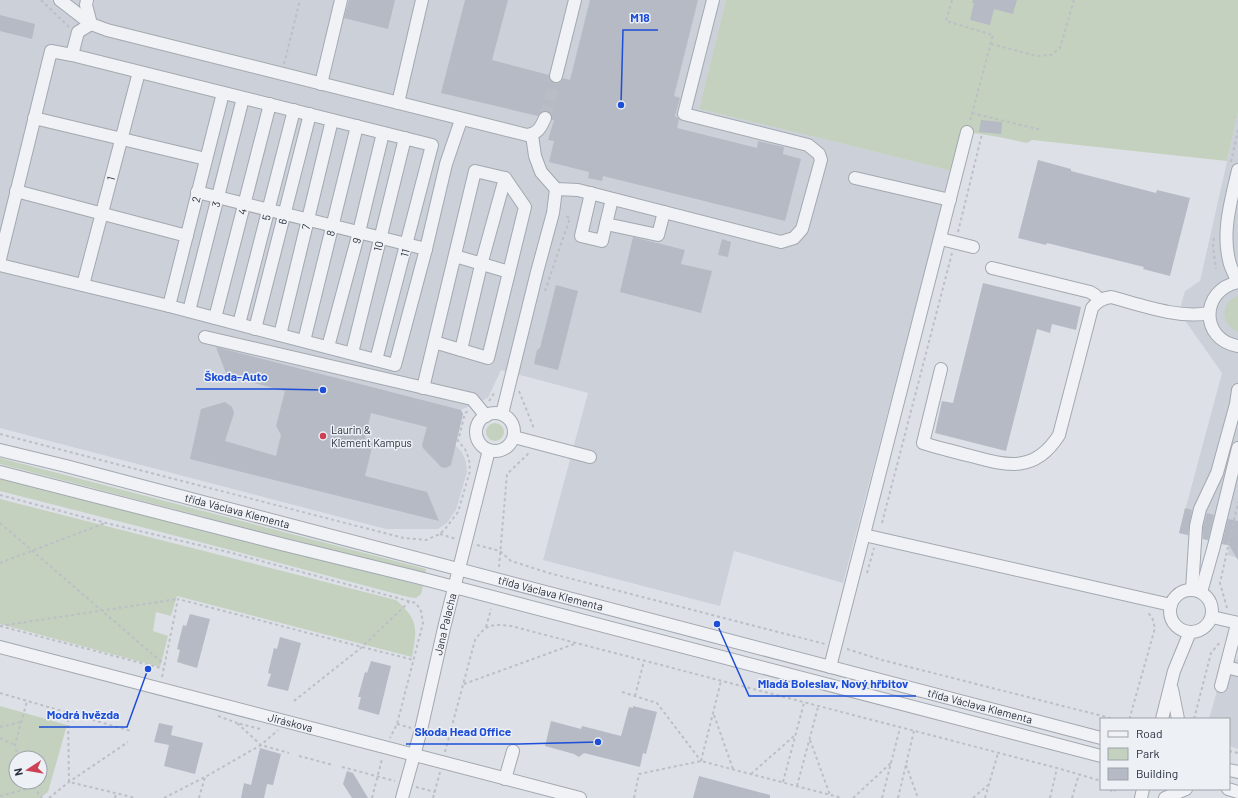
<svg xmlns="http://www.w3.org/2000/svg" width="1238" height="798" font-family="Barlow,sans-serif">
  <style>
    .built { fill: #cbd0d9 }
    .green { fill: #c3d1be; fill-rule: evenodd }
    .building { fill: #b5bac4 }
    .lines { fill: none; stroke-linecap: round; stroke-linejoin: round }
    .minor-tunnel { stroke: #b9bdc5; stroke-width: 12; stroke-dasharray: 12 6; stroke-linecap: butt }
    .minor-casing { stroke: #a3a8b1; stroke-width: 14 }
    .path { stroke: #bcbfc5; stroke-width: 2; stroke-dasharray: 3 3; stroke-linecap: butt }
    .minor { stroke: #f0f2f5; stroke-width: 12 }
    .poi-dot { fill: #cd4155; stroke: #edf0f5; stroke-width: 1.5 }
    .labels { text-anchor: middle; stroke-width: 3; stroke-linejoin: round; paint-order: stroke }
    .street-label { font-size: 11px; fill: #272f3e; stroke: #edf0f5 }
    .poi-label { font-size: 11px; fill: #272f3e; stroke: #edf0f5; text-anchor: start }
    .leader { fill: none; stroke: #1d4ed8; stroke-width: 1.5 }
    .callout-dot { fill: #1d4ed8; stroke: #edf0f5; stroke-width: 1.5 }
    .callout-label { font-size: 12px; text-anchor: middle; font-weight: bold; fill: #1d4ed8; stroke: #edf0f5; stroke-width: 3; stroke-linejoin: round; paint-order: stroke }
  </style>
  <rect width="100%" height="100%" fill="#dde1e7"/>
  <path class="built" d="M0 0H726L699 109 844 144 951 171 843 583 734 551 720 606 543 560 588 393 501 370 488 398 454 413 449 439 462 452 466 462 467 472 456 510 447 523 438 529H386L0 428Z
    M1238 113V558L1228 555 1229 546 1179 533 1222 373 1179 312 1185 291 1200 281Z
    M1238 658V749L1229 746V719H1209L1223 670Z"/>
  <path class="green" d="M726 0H1238V113L1227 161 1032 140 1027 143 999 137 961 131 951 171 844 144 699 109Z
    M1238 296V332C1221 325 1219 302 1238 296Z
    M486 432a9 9 0 1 1 18 0a9 9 0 1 1-18 0Z
    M0 458 426 569 425 574 0 464Z
    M0 477 423 586 421 594 416 598 408 597 200 542 0 491Z
    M0 499 396 600C419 620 417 629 412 657L177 596 171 616 156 612 153 631 168 636 160 667 0 624Z
    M0 706 67 725 48 792 40 798H0ZM16 758H40V782H16Z"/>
  <path class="building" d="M349 0H395L388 29 344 18Z
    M465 0H508L492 60 549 75 551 81 555 83 561 81 563 78 570 80 590 0H698L674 96 680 98 675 116 679 119 677 128 757 148 758 141 784 147 783 154 801 159 785 221 603 176 602 181 588 178 589 172 549 162 554 141 548 140 554 120H552L551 114 548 111 541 112 538 116 441 93Z
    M973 0H1017L1013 14 994 9 990 25 970 20 974 3H972Z
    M0 15 35 24 32 39 0 31Z
    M981 120 1002 122 1001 134 979 132Z
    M1038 160 1071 169V171L1156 193 1157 190 1190 198 1170 276 1143 269 1144 267 1047 243 1046 245 1018 238Z
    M633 237 685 250 681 264 712 271 701 313 620 292Z
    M722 239 731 242 728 257 718 255Z
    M983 283 1081 307 1076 330 1052 324 1050 333 1037 329 1006 451 935 433 942 401 953 403Z
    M556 285 578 291 558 370 534 364 537 350 540 348Z
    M216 347 461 410 463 414 451 465 446 468 441 467 423 448 422 445 427 427 371 413 365 439 373 443 365 476 427 492 439 521 190 459 201 409 225 402 232 407 234 413 225 441 276 456 281 435 276 426 285 391 227 376Z
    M1185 508 1192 510 1188 535 1179 533Z
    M1207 513 1214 515 1208 540 1203 539V527Z
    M1228 519 1238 521V560L1229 545 1222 544Z
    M190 614 210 619 197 668 177 662 180 650 177 649 183 625 186 626Z
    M280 637 301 643 288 691 267 686 271 674 268 673 274 648 277 649Z
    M371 661 391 666 379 715 358 709 361 697H358L365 672 367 673Z
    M633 706 657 712 646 754 643 753 640 767 584 753 579 757 574 754 545 746 551 721 581 729 582 726 621 736 629 707 633 708Z
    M159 723 173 726 171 735 203 743 195 774 164 766 169 745 154 742Z
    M260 748 281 754 273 785 267 784 264 798H241L244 783 251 785Z
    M347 771 353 773 368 798H352L343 784Z
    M699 776 770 795V798H693Z"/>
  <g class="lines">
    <path class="minor-tunnel" d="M545 118 556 76"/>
    <g class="minor-casing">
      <g id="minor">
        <path d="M60 0 91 24 78 32 72 55 432 145 376 360"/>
        <path d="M87 0 86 5 91 24 107 30 527 135C538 134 541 127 545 118"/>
        <path d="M556 76 575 0"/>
        <path d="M321 84 341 0"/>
        <path d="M398 103 422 0"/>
        <path d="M34 118 206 159"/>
        <path d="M532 135 535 156 541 172 556 189 578 190 781 242 794 238 802 229 821 160 819 154 808 145 684 114 713 0"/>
        <path d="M855 178 950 200"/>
        <path d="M16 191 187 236"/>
        <path d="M197 192 426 249"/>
        <path d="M591 193 581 236 602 241 606 224"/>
        <path d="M612 199 606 224 658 235 664 212"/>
        <path d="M941 239 973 247"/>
        <path d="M455 256 509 272"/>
        <path d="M0 259 51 51 72 55"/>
        <path d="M0 265 169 306 395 365 426 249 446 164 461 120"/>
        <path d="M992 268 1090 292 1095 295 1100 300"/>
        <path d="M1238 282C1235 276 1232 270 1230 264 1221 233 1231 201 1238 170"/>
        <path d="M1238 282C1200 290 1200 340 1238 346"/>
        <path id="s1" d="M83 285 139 72"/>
        <path id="s2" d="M169 306 223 93"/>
        <path id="s3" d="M189 311 243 98"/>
        <path id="s4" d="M215 318 270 104"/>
        <path id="s5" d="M239 324 294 110"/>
        <path id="s6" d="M255 329 310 114"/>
        <path id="s7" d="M280 335 332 120"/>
        <path d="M205 337 472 399 486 416"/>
        <path id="s8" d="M304 341 357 126"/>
        <path id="s9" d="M328 347 359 232 383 133"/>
        <path d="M461 350 481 265 505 178"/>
        <path id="s10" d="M352 353 405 138"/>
        <path d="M941 369 923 443C939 448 955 452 971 456 1008 466 1035 473 1059 435L1092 308C1097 301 1103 298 1111 297 1141 305 1179 319 1209 313"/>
        <path d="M423 388 475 171 505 178 525 207 488 358 434 342"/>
        <circle cx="495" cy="432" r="19"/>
        <path d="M502 414 537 272 553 213 556 189"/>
        <path d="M514 437 590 457"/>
        <path id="s11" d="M0 450 66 466 1101 738"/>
        <path d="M0 472 281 544 416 577 1101 756"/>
        <path d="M864 535 1171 605"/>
        <circle cx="1191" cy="611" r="21"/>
        <path d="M1192 590 1196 526 1200 509 1217 473 1236 404 1238 390"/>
        <path d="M1201 592 1214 546 1238 448"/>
        <path d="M1212 617 1238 623"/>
        <path id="s12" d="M0 647 580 798"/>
        <path d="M830 667 967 132"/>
        <path d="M1226 667 1238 670"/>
        <path d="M1221 686 1237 624"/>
        <path d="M1172 689 1178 719"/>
        <path d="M1162 719 1174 671 1190 632"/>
        <path d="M1229 770 1238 772"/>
        <path d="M505 779 513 751"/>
        <path d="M1228 789 1238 792"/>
        <path id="s13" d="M402 798 421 730 444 628 489 450"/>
        <path d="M1141 798 1143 789"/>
        <path d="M1165 798 1186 789"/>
      </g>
    </g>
    <path class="path" d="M41 0 69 27
      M952 0 946 21 993 35 970 121
      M991 44 1037 56 1051 55 1060 48 1074 0
      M284 64 300 0
      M972 113 1041 130
      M1231 162 1238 130
      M958 232 982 134
      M1214 238 1213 246 1216 269
      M545 291 570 218 564 216
      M519 391 533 426V430
      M489 401 495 392
      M0 434 388 534 404 538 426 540 440 534 445 529 458 512 470 471 469 459 465 449 458 441 465 413 468 411
      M0 495 106 523 228 552 416 603 421 611 423 623 397 724 390 738
      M0 523 165 665
      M882 523 952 253
      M440 534 456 539
      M477 545 500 551 511 561 549 573 825 644
      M0 563 105 523
      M499 567 507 474 527 455 529 452
      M867 573 874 548
      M1227 608 1220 583 1238 502
      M0 626 178 599
      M0 626 164 669
      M486 627 491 609
      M847 649 882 660 1114 719
      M162 677 178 599 362 647 414 660
      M464 684 577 643
      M622 692 657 703 701 761
      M0 693 131 731
      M635 696 644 661
      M294 701 362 647 409 602
      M68 713 69 782 136 798
      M714 715 733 769
      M218 716 237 723
      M1131 719 1130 717 1155 628 1152 617 1147 612
      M1194 719 1211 653 1220 642
      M397 724 411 728
      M0 727 21 722
      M260 729 237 723 261 745 278 730
      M433 733 449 737
      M0 738 15 745
      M810 740 830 795
      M1229 751 1238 753
      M445 752 475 640C486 624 492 624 511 626L1057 768 1098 780 1101 782
      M299 756 333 765
      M18 758 15 745 27 701
      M701 761 721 681
      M906 765 918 798
      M342 767 395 781
      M751 774 794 736
      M30 782 42 798
      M783 782 804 703
      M797 786 818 707
      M416 787 435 792
      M1110 789 1112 792 1117 789
      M0 796 34 787
      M49 798 69 782 128 742
      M115 798 116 793
      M164 798 205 777 261 745 289 753
      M199 798 205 777
      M372 798 382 759
      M433 798 440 772
      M634 798 639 774 701 761 842 798
      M853 798 891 763
      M882 798 900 728
      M898 798 914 731
      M973 798 988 785
      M985 798 998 753
      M1050 798 1057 768
      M1072 798 1079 774"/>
    <use href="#minor" class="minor"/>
  </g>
  <circle class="poi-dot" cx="323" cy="436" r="4"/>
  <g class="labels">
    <g class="street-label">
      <text dy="4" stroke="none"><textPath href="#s1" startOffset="110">1</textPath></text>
      <text dy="4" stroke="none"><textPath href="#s2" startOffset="110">2</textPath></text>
      <text dy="4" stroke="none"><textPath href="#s3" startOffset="110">3</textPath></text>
      <text dy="4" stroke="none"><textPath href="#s4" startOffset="110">4</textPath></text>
      <text dy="4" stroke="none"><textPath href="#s5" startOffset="110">5</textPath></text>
      <text dy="4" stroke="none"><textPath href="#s6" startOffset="111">6</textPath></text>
      <text dy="4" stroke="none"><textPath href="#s7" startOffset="111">7</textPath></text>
      <text dy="4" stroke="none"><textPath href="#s8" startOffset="111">8</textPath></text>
      <text dy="4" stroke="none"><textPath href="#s9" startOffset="110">9</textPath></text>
      <text dy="4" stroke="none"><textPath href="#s10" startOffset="110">10</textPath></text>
      <text transform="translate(405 253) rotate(-75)" y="4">11</text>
      <text dy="4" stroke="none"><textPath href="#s11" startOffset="245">třída Václava Klementa</textPath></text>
      <text dy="4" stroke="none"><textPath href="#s11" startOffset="569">třída Václava Klementa</textPath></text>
      <text dy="4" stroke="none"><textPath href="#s13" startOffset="179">Jana Palacha</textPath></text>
      <text dy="4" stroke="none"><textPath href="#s11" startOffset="1013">třída Václava Klementa</textPath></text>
      <text dy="4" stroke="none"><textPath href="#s12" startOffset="300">Jiráskova</textPath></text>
    </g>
    <g class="poi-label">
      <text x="331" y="434">Laurin &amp;<tspan x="331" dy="13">Klement Kampus</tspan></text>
    </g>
  </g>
  <path class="leader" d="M621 105L623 30H658M323 390L275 389H196M717 624L749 696H916M148 669L127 727H39M598 742L519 744H406"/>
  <g class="callout-dot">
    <circle cx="621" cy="105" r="4"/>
    <circle cx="323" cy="390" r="4"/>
    <circle cx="717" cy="624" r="4"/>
    <circle cx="148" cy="669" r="4"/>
    <circle cx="598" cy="742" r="4"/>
  </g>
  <g class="callout-label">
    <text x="640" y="22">M18</text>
    <text x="236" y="381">Škoda-Auto</text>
    <text x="833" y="688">Mladá Boleslav, Nový hřbitov</text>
    <text x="83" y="719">Modrá hvězda</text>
    <text x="463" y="736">Skoda Head Office</text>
  </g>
  <rect x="1100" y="718" width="130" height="72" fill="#edf0f5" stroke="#9ea3ac"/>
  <rect x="1108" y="731" width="20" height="6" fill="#f0f2f5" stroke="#9ea3ac"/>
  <text x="1136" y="738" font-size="12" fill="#272f3e">Road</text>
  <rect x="1108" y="748" width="20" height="12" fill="#c3d1be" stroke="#9ea3ac"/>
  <text x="1136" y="758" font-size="12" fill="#272f3e">Park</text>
  <rect x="1108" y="768" width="20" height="12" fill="#b5bac4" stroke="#9ea3ac"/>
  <text x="1136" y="778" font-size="12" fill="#272f3e">Building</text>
  <g transform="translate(28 770) rotate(258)"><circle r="19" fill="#edf0f5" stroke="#9ea3ac"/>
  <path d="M0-3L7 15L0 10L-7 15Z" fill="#cd4155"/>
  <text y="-6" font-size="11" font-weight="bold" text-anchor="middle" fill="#272f3e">N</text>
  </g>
</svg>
